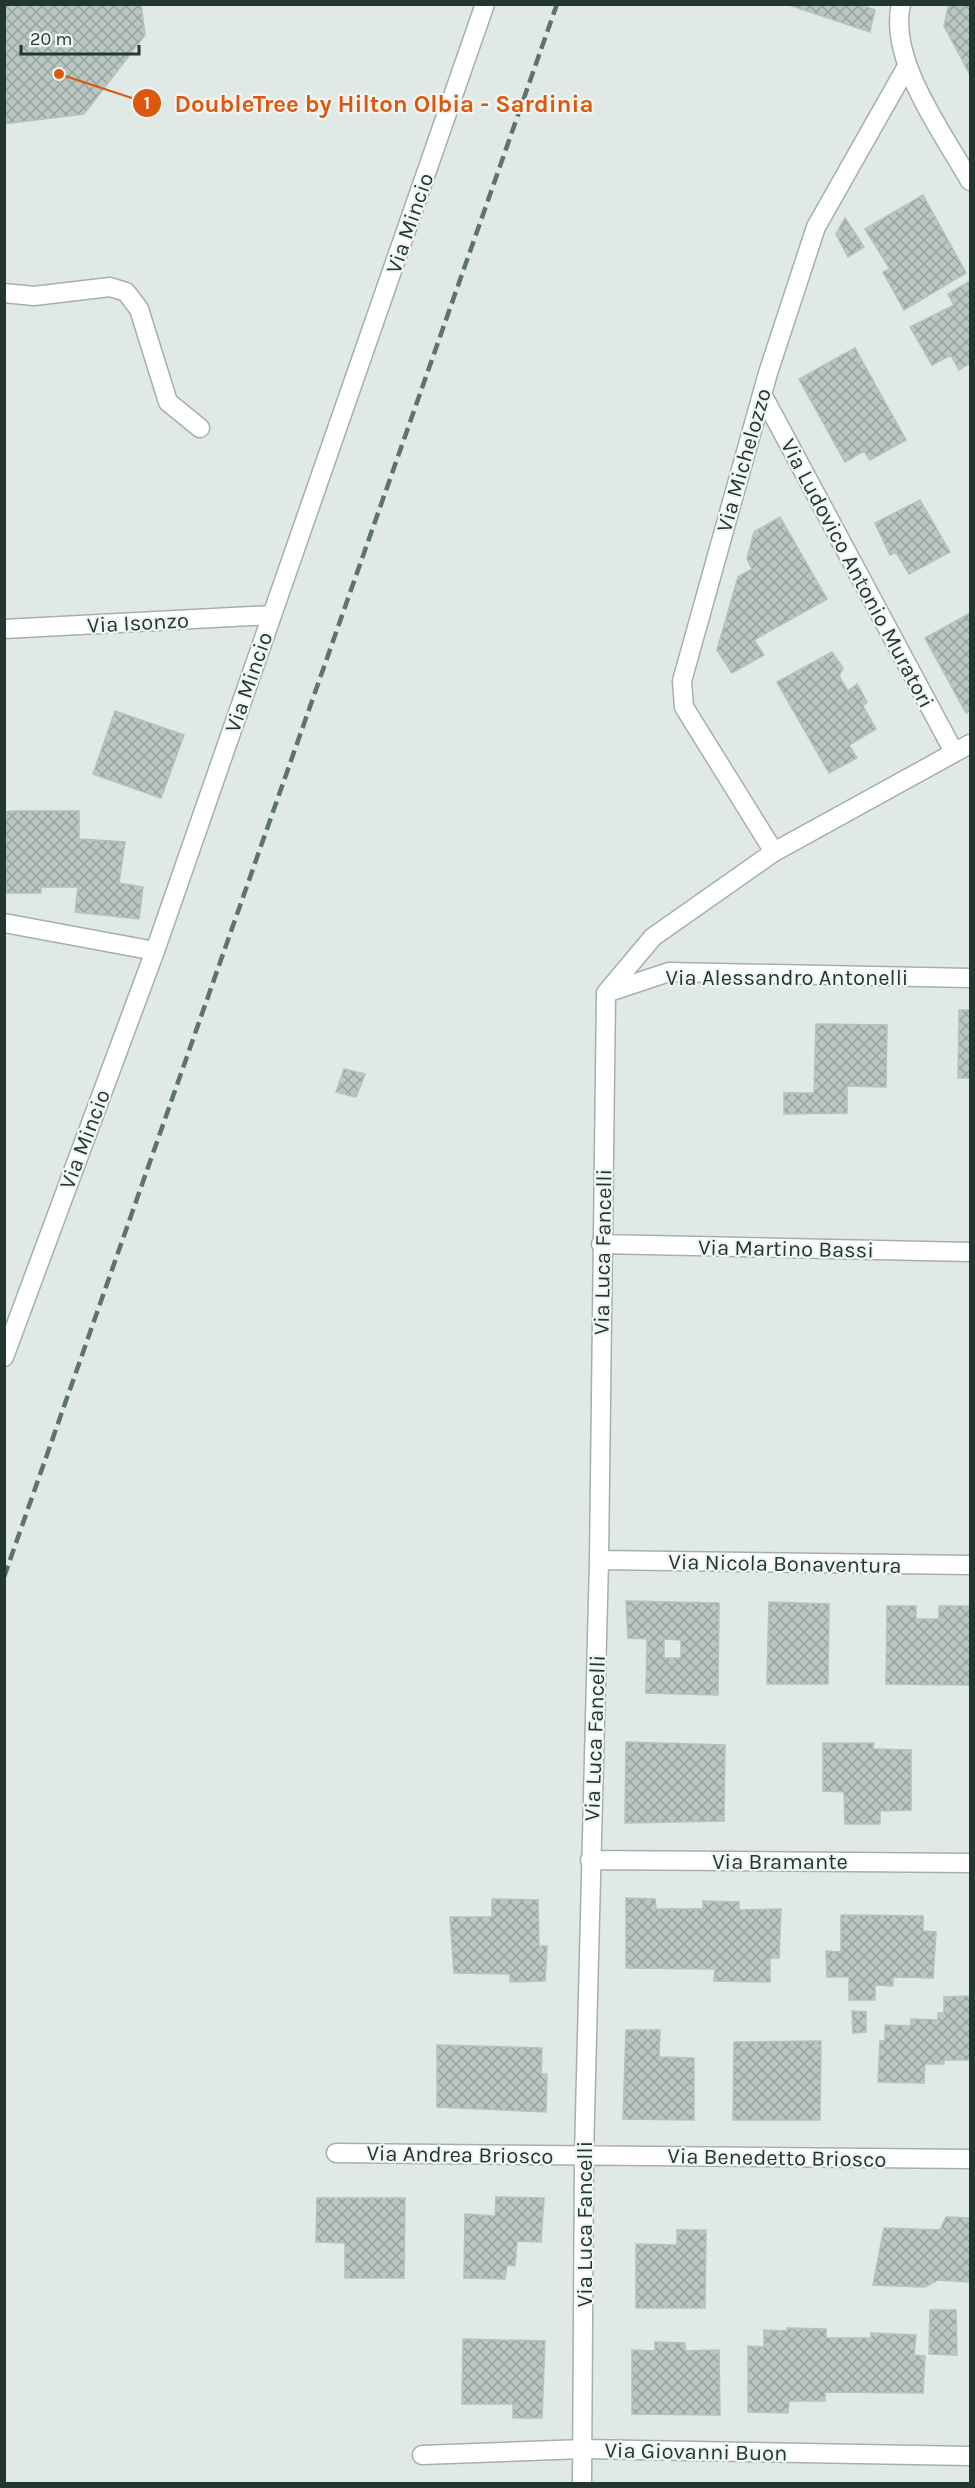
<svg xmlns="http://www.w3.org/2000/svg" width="975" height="2488" font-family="Karla,sans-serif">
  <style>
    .building { fill: url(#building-cross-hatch); stroke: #b4c2bb; stroke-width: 1.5; fill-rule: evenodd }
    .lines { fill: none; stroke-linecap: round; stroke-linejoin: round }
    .street-casing { stroke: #a4b0ab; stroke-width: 21 }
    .street { stroke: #fff; stroke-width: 18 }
    .rail { stroke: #5d736c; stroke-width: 4.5; stroke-dasharray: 12 6; stroke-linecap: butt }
    .labels { text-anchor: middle; stroke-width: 4.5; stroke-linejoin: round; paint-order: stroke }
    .street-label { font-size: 22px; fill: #233731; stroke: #f0f6f3 }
    .leader { fill: none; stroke: #de570e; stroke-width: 2 }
    .callout-dot { fill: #de570e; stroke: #f0f6f3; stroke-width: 2 }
    .mark-label { font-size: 18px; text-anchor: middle; font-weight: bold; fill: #fff }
    .callout-label { font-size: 24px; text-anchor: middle; font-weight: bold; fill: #de570e; stroke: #f0f6f3; stroke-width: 4.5; stroke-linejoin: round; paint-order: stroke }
  </style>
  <defs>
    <pattern id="building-cross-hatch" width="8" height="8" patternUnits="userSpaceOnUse" patternTransform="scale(1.5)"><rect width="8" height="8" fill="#b9c6c1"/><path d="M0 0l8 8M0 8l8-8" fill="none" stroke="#96a29d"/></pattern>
  </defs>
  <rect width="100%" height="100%" fill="#e0e9e5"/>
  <path class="building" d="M4 4H141L145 35 84 114 4 124Z
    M786 4H859L875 10 870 32Z
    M949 4H970V75L944 26Z
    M923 195 966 273 904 310 883 272 890 269 865 229Z
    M845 218 864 247 848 257 836 234Z
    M970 281V363L959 370 951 355 932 365 910 327 954 305 948 294Z
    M855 348 906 440 870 460 864 451 845 462 799 379Z
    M920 500 950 552 909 574 896 552 890 555 875 523Z
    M780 517 827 599 754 640 764 655 732 673 717 650 738 577 752 569 747 559 754 532Z
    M970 613V711L966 713 925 638Z
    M832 652 843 668 839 676 848 691 857 684 867 702 863 706 876 729 849 745 857 758 829 773 777 682Z
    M115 711 184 735 161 798 93 774Z
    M14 811H79V839L125 842 119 883 143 887 139 919 75 912 78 887H41V893H6L4 812Z
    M959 1010H970V1078H958Z
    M816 1024 887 1025 886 1087 847 1086V1113L784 1114V1093H814Z
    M344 1069 365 1074 356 1097 336 1092Z
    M626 1601 719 1603 718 1695 646 1693 647 1639 628 1638ZM664 1639 681 1640V1658H664Z
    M769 1602 829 1604 828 1684H767Z
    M887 1606H916V1619H939V1606H970V1685L886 1684Z
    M626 1742 725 1745 724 1821 625 1823Z
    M823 1743H874L873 1749 911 1750V1810L880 1811V1824H845L844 1792 823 1791Z
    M626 1898 655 1899 656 1909H703V1901L739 1902V1910L781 1909 779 1958H770V1982L714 1981 715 1969 626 1968Z
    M492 1899 538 1900 539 1946H547L545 1981 510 1982V1974L454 1973 450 1917H492Z
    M841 1915 923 1916V1931L936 1932 933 1978 893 1977V1986L875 1985V2000H849V1977H827L826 1951 841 1952Z
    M970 1996V2060H944V2064H925L924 2083 878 2082 880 2041H885V2025L911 2026V2019L938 2020V2013H944V1997Z
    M852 2011 866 2012V2032L853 2033Z
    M626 2030H660L659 2057 694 2058V2120L623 2119Z
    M821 2041 820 2120H733L734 2042Z
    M437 2045 542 2048 541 2074H547L546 2112 437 2107Z
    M496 2197 544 2198 541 2242 517 2241 515 2266 507 2265 505 2279 464 2278 465 2214 495 2216Z
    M317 2198H405L404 2278H345V2243L316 2242Z
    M946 2217 970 2218V2282L938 2280 925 2287 873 2285 884 2228 940 2230Z
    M677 2230H706L705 2308H636V2244L677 2245Z
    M930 2310H956L957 2355 929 2354Z
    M787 2328 826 2329V2338H871V2333L916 2335 914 2355 925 2356 923 2393 825 2392V2401H789L788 2413 748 2412V2346L764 2347V2330L787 2331Z
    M463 2339 545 2341 542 2418H513V2404H462Z
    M655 2342 685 2343V2351L719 2350 720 2415 632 2414V2350L655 2351Z"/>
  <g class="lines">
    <g class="street-casing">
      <path id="street" d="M901 4C888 60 943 133 970 181
        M4 293 34 296 110 287 126 292 139 309 168 402 200 428
        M762 394 954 752
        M4 629 272 615
        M774 852 684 707 682 681 768 373 816 227 906 68
        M4 923 155 951
        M606 993 653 937 774 852 970 744
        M606 993 669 972 970 978
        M601 1244 970 1252
        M4 1357 155 951 485 4
        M599 1560 970 1565
        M590 1860 970 1863
        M336 2153 970 2159
        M422 2455 583 2449 970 2456
        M582 2484 584 2155 599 1560 606 993"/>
    </g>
    <use href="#street" class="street"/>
    <path class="rail" d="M4 1577 557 4"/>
  </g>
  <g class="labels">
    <g class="street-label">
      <text transform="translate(409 223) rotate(-71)" y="8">Via Mincio</text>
      <text transform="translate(743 460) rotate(-74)" y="8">Via Michelozzo</text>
      <text transform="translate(858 573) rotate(62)" y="8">Via Ludovico Antonio Muratori</text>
      <text transform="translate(138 622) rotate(-3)" y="8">Via Isonzo</text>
      <text transform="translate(248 682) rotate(-71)" y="8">Via Mincio</text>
      <text x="787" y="985">Via Alessandro Antonelli</text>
      <text transform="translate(84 1139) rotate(-69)" y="8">Via Mincio</text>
      <text transform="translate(786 1248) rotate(1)" y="8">Via Martino Bassi</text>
      <text transform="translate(602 1252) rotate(-89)" y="8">Via Luca Fancelli</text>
      <text transform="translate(785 1563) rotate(1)" y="8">Via Nicola Bonaventura</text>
      <text transform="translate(594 1738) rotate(-88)" y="8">Via Luca Fancelli</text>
      <text x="780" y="1869">Via Bramante</text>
      <text transform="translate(460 2154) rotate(1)" y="8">Via Andrea Briosco</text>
      <text transform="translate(777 2157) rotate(1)" y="8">Via Benedetto Briosco</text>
      <text transform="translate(584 2224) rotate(-90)" y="8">Via Luca Fancelli</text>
      <text transform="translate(696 2451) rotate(1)" y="8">Via Giovanni Buon</text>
    </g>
  </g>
  <path class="leader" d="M59 74L147 103"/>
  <g class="callout-dot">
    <circle cx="59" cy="74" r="6"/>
    <circle cx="147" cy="103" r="15"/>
  </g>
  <g class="mark-label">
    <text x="147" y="109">1</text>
  </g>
  <g class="callout-label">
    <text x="384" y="112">DoubleTree by Hilton Olbia - Sardinia</text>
  </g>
  <rect width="975" height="2488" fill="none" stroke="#233731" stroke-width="12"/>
  <path d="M21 45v9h118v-9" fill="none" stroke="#233731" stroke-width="3"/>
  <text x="30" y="45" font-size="18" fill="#233731" stroke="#f0f6f3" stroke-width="4.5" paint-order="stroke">20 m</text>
</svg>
